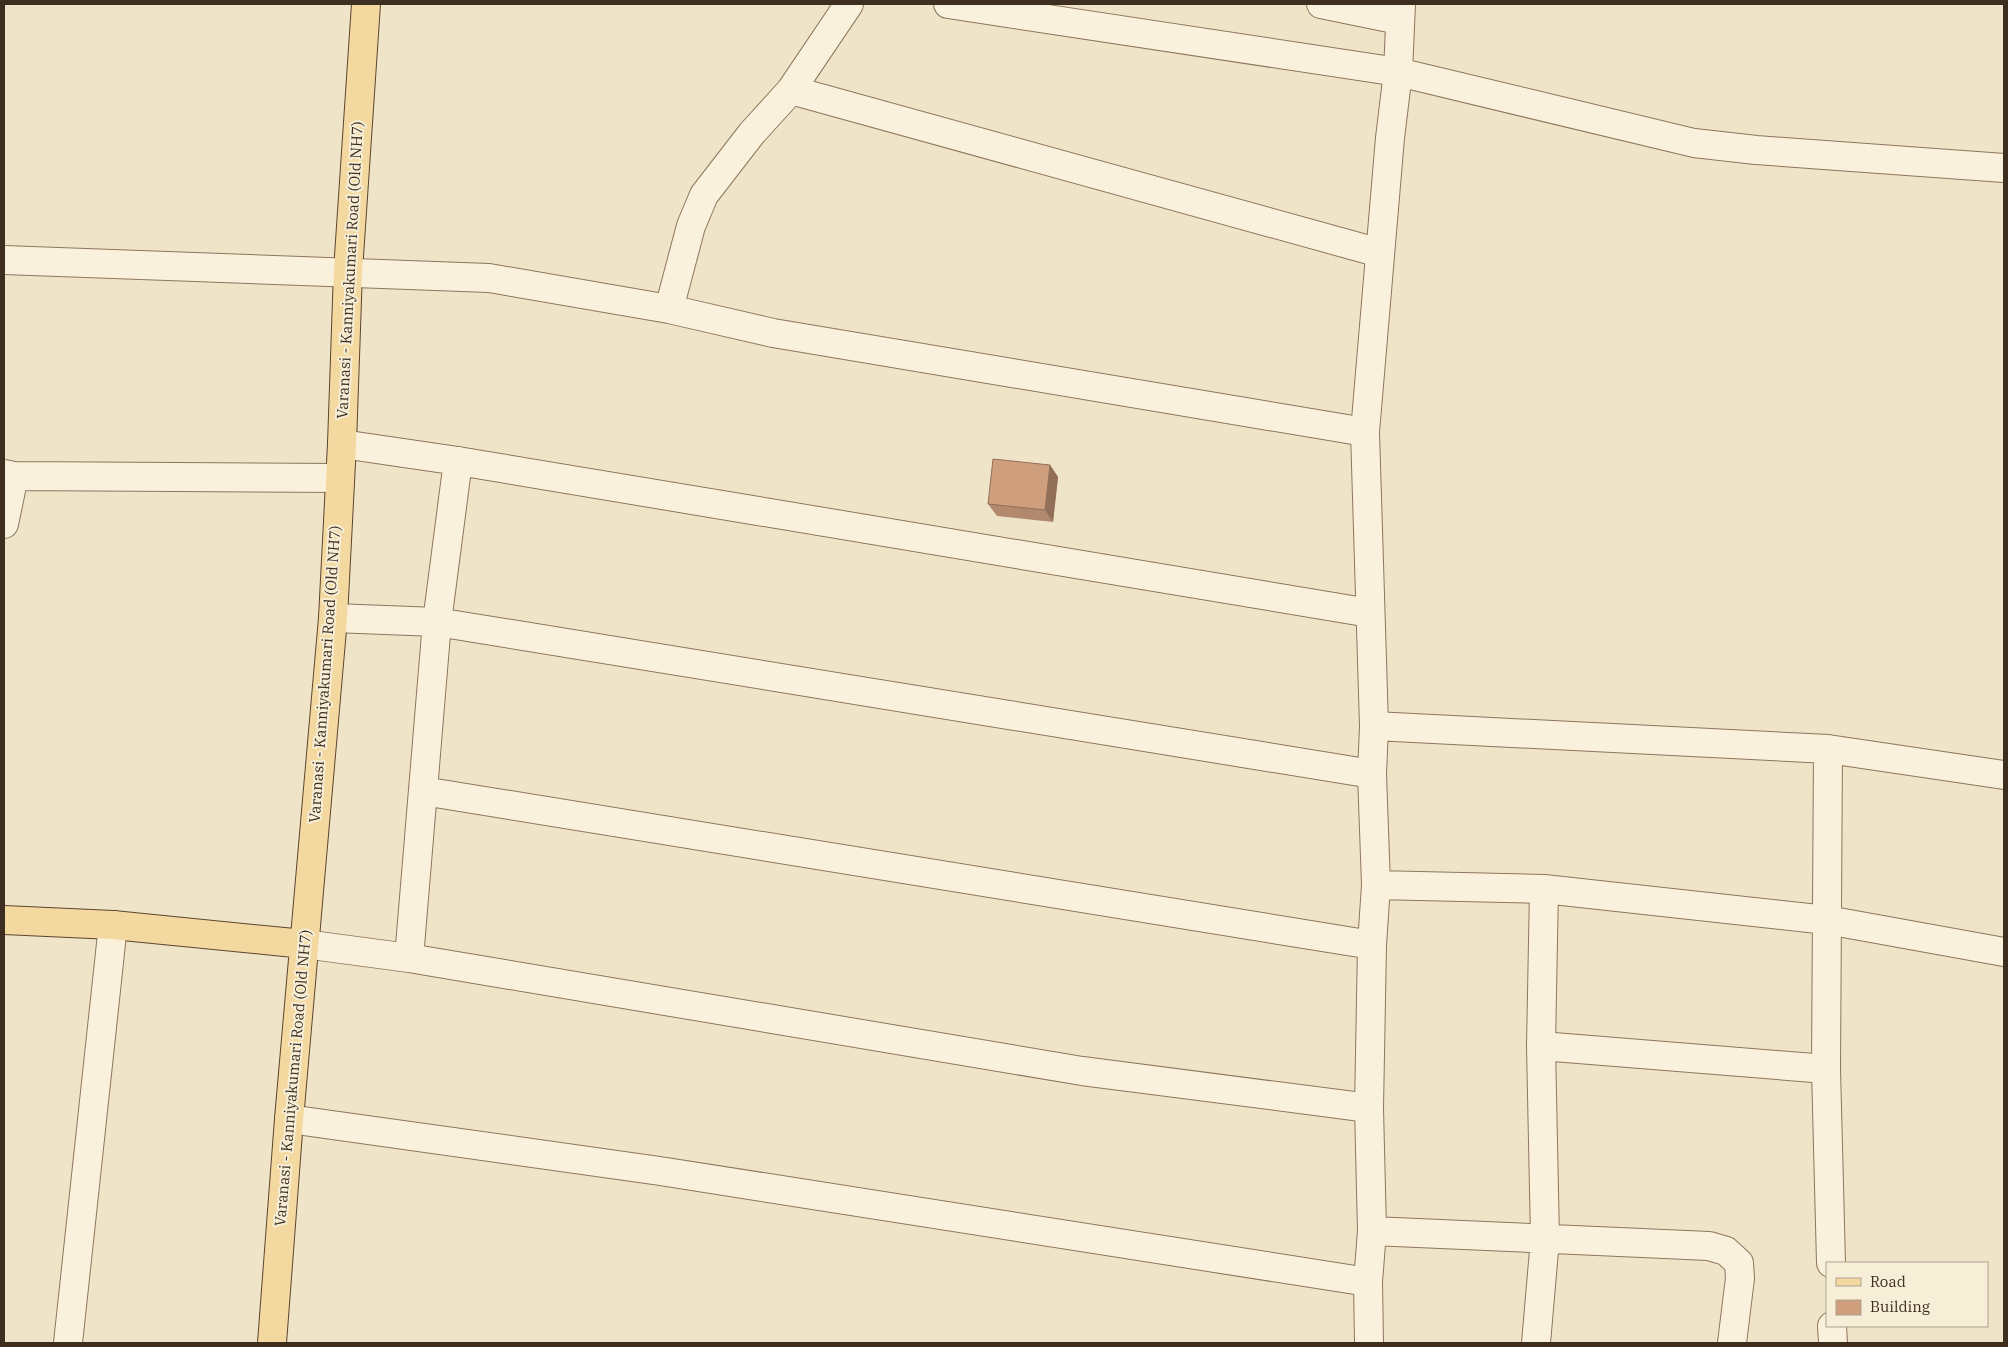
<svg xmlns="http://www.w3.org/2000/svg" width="2008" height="1347" font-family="'IBM Plex Serif',serif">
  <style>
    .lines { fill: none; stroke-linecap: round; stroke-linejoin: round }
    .minor-casing { stroke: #8d765c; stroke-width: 30 }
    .major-casing { stroke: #5b4430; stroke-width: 30 }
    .minor { stroke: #faf1dc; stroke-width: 28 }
    .major { stroke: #f3d9a0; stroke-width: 28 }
    .wall { fill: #b2896c }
    .shaded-wall { fill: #916f58 }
    .building { fill: #cf9f7d; stroke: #916f58 }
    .labels { text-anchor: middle; stroke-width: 4; stroke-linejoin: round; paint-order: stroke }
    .street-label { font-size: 15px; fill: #3d2e20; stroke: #f7eed8 }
  </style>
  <rect width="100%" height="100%" fill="#f0e4c8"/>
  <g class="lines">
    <g class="minor-casing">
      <path id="minor" d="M948 4 1398 72 1694 143 1756 150 2004 168
        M1321 4 1399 20
        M791 90 1380 253
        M4 260 489 278 669 309 773 333 1365 432
        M669 309 691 226 704 195 752 133 791 90 849 4
        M342 444 458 461 1370 613
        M4 474 14 476 339 478
        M4 524 14 476
        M333 618 437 622 1372 774
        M1374 726 1828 749 2004 775
        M1828 749 1826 1069 1831 1263
        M423 791 1372 945
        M1376 885 1544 889 1827 920 2004 952
        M304 944 409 958 1082 1071 1369 1108
        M409 958 437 622 458 461
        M1541 1046 1826 1069
        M289 1119 660 1171 1368 1282
        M1372 1231 1709 1246 1726 1251 1739 1263 1740 1278 1732 1343
        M1832 1326 1833 1343
        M68 1343 113 925
        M1369 1343 1368 1282 1372 1231 1369 1108 1372 945 1376 885 1372 774 1374 726 1365 432 1390 138 1398 72 1401 4
        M1536 1343 1545 1239 1541 1046 1544 889"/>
    </g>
    <g class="major-casing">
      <path id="major" d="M4 920 113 925 304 944
        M272 1343 289 1119 333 618 342 444 348 271 366 4"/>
    </g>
    <use href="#minor" class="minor"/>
    <use href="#major" class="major"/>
  </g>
  <path class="wall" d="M1050 465 1058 477 1053 522 997 516 988 504Z"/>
  <path class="shaded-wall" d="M1050 465 1058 477 1053 522 1045 510Z"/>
  <path class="building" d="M993 459 1050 465 1045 510 988 504Z"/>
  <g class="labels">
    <g class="street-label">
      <text transform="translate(350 270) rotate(-87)" y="5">Varanasi - Kanniyakumari Road (Old NH7)</text>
      <text transform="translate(325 674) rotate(-86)" y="5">Varanasi - Kanniyakumari Road (Old NH7)</text>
      <text transform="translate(293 1078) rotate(-85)" y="5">Varanasi - Kanniyakumari Road (Old NH7)</text>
    </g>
  </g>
  <rect width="2008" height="1347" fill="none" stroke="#3d2e20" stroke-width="10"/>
  <rect x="1826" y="1262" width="162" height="65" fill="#f7eed8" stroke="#ada18e"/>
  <rect x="1836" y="1278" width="25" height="8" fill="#f3d9a0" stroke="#ada18e"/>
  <text x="1870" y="1287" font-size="15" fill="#3d2e20">Road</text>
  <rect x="1836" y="1300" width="25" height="15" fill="#cf9f7d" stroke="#ada18e"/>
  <text x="1870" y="1312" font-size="15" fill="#3d2e20">Building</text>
</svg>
